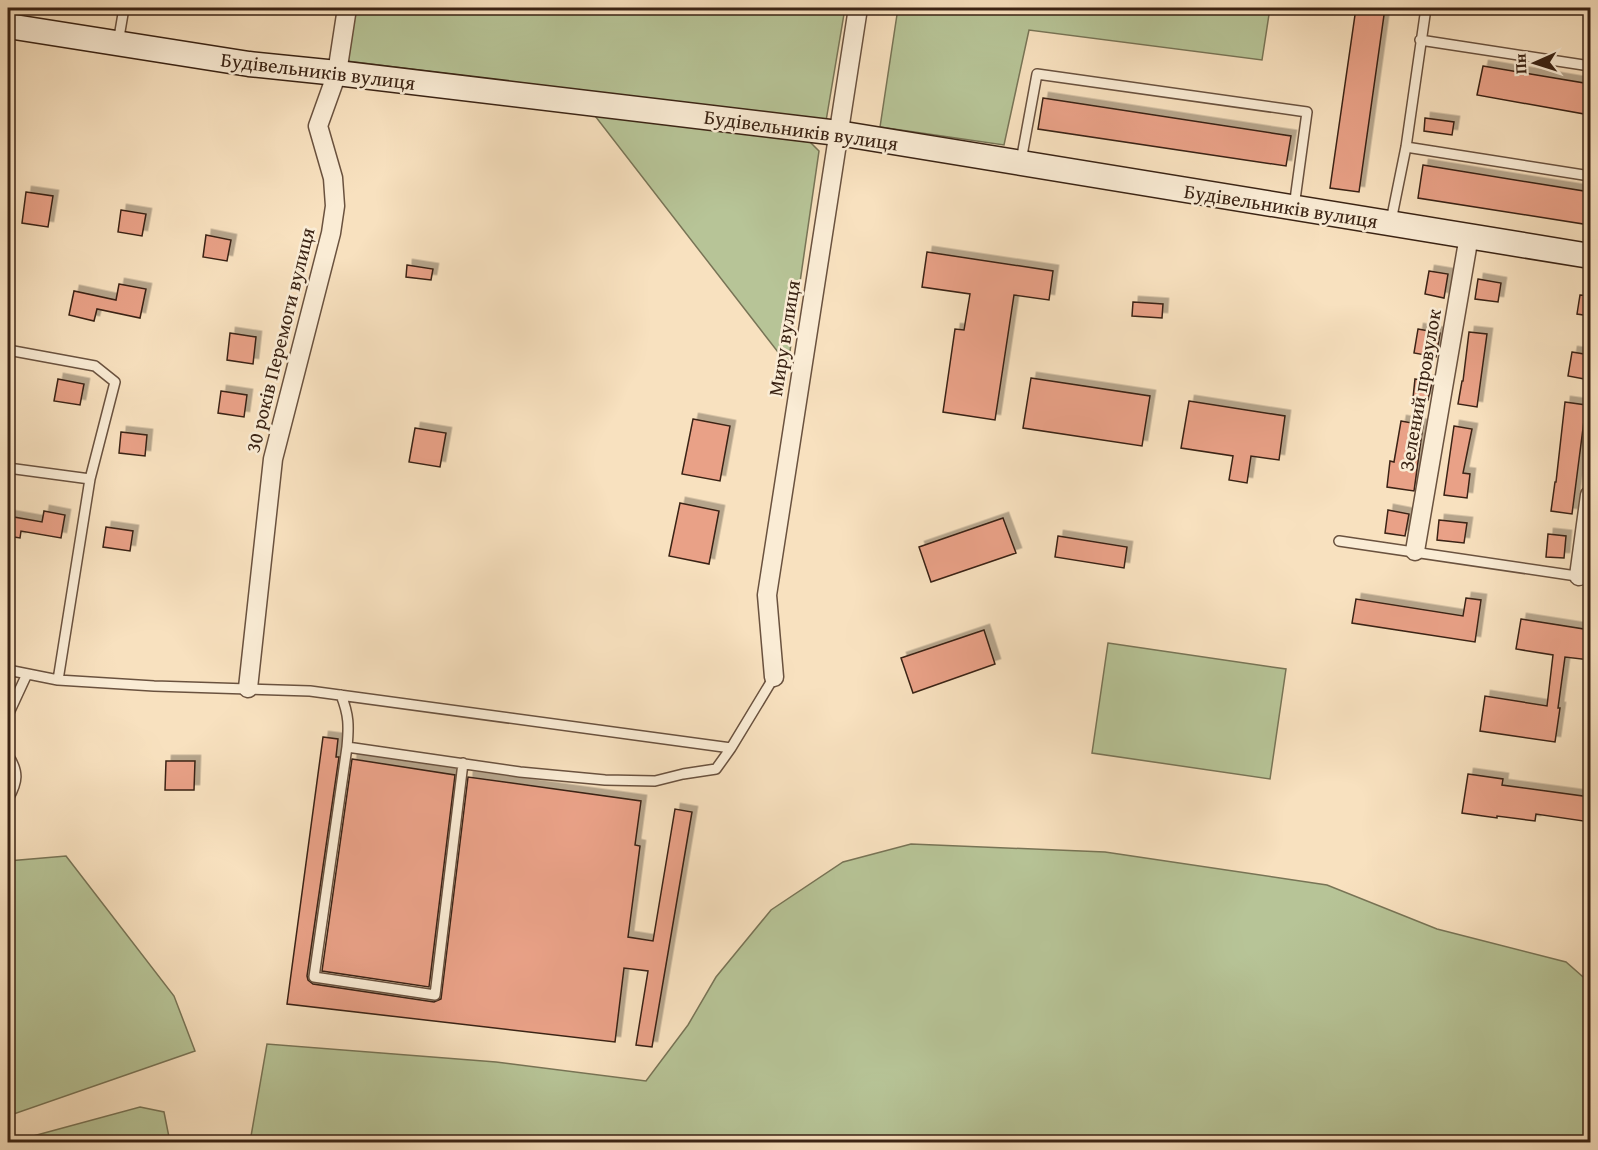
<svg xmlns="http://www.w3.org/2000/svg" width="1598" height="1150" font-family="'Gentium Book Plus',serif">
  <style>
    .green { fill: #b7c497; stroke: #787456; stroke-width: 1.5 }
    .building { fill: #e9a187; stroke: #3a2314; stroke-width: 1.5; filter: url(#shadow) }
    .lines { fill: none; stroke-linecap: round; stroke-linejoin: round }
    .lane-casing { stroke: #6a523f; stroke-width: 12 }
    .street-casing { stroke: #6a523f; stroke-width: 21 }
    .secondary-casing { stroke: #3a2314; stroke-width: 27 }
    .lane { stroke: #faecd5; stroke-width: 9 }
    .street { stroke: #faecd5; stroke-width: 18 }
    .secondary { stroke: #faecd5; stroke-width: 24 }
    .labels { text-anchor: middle; stroke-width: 5; stroke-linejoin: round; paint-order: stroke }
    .street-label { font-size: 20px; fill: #3a2314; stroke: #faecd5 }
  </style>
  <defs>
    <filter id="shadow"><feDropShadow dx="5.5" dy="-5.5" stdDeviation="0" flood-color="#0004"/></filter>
  </defs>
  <rect width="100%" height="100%" fill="#f8e1bf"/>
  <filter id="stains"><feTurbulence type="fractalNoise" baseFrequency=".00333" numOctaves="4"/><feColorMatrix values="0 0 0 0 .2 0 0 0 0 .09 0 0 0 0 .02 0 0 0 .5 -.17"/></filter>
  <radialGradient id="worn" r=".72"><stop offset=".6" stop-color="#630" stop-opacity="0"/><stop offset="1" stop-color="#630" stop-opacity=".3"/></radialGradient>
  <path class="green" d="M356 8H845L826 121 347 61Z
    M898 8H1270L1262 60 1029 30 1004 145 880 127Z
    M592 112 805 137 819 151 788 365Z
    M1108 643 1286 669 1270 779 1092 753Z
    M911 844 1105 852 1327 885 1437 929 1566 962 1590 983V1142H250L267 1044 496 1062 646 1081 688 1025 716 977 771 910 843 862Z
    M66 856 174 996 195 1051 8 1116V861Z
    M140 1107 164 1112 170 1142H11Z"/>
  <path class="building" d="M1356 8H1385L1359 192 1330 188Z
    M1483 66 1590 84V115L1477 95Z
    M1043 98 1291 136 1286 166 1038 129Z
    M1425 118 1454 122 1452 135 1424 131Z
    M1423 165 1590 192V225L1418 198Z
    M26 192 53 196 48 227 22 223Z
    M121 210 146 214 142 236 118 232Z
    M206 235 231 240 227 261 203 257Z
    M927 252 1053 271 1049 300 1014 295 995 420 943 412 955 329 964 330 970 294 922 287Z
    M407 265 433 269 431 280 406 277Z
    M1429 271 1448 274 1444 298 1425 294Z
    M1478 279 1501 283 1498 302 1475 299Z
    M119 284 146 289 140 318 97 309 94 321 69 315 74 291 116 300Z
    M1580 295 1590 296V316L1577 314Z
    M1133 302 1163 304 1162 318 1132 316Z
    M1418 329 1440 333 1436 357 1414 353Z
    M1469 332 1487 334 1477 407 1458 404 1462 381H1463Z
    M230 333 256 337 253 364 227 360Z
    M1572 352 1590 355V380L1568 376Z
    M1031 378 1150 396 1142 446 1023 428Z
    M58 379 84 384 80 405 54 401Z
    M1415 379 1432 382 1428 400 1413 398Z
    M221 391 247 395 244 417 218 413Z
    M1189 401 1285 416 1279 460 1251 456 1247 483 1229 480 1233 456 1181 448Z
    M1565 402 1586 405 1572 514 1551 511 1555 482H1556Z
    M693 419 730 426 720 481 682 474Z
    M1401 421 1423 425 1414 491 1387 487 1390 461 1394 462Z
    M1454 426 1472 429 1463 473 1470 474 1467 498 1444 495Z
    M415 428 446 433 440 467 409 462Z
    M121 432 147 435 145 456 119 453Z
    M680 503 719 511 709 564 669 556Z
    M1388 510 1409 514 1405 536 1385 533Z
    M44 511 65 515 61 538 21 531 20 538 8 536V516L42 522Z
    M1003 518 1016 553 931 582 919 547Z
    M1439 520 1467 523 1464 543 1437 540Z
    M106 527 133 531 130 551 103 547Z
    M1548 534 1566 536 1564 558 1546 557Z
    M1058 536 1127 547 1124 568 1055 557Z
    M1466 598 1481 600 1475 642 1352 623 1356 599 1463 616Z
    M1521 619 1590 630V660L1565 657 1558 708H1560L1555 742 1480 731 1485 696 1547 706 1553 655 1516 649Z
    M984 630 995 664 913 693 901 658Z
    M323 737 338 739 336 757H339L307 976 308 980 313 984 434 1002 441 999 468 777 641 801 635 845 640 846 628 937 653 941 675 809 692 812 652 1047 636 1045 648 971 624 968 615 1042 287 1004Z
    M352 759 455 775 429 987 322 971Z
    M166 761H195L194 790H165Z
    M1468 774 1503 779 1502 785 1590 797V822L1536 814 1535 821 1497 816V818L1462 813Z"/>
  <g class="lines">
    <g class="lane-casing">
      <path id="lane" d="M1420 40 1590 66
        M118 43 124 8
        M1406 147 1590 176
        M1021 161 1037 74 1307 112 1294 207
        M1391 221 1406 147 1426 8
        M8 350 95 366 115 382 90 479
        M8 468 90 479 58 680
        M1339 541 1590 578
        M8 670 58 680 154 686 310 691 731 748 774 677
        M341 695C349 715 349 726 347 747
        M8 715 27 674
        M8 755C19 772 18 782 8 799
        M463 763 435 995 314 977 347 747 520 772 605 780 655 781 683 774 716 769 731 748"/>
    </g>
    <g class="street-casing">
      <path id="street" d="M1415 551 1469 236
        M1579 576 1590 495
        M774 677 767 595 858 8
        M248 688 273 459 331 233 335 206 333 178 318 126 337 73 347 8"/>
    </g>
    <g class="secondary-casing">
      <path id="secondary" d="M8 26 249 64 337 73 838 133 1590 256"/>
    </g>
    <use href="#lane" class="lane"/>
    <use href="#street" class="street"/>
    <use href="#secondary" class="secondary"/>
  </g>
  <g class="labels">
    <g class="street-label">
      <text transform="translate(318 71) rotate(7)" y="7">Будівельників вулиця</text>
      <text transform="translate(801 130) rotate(8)" y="7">Будівельників вулиця</text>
      <text transform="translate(1281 206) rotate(9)" y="7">Будівельників вулиця</text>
      <text transform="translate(784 338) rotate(-81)" y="7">Миру вулиця</text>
      <text transform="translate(280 340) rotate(-76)" y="7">30 років Перемоги вулиця</text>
      <text transform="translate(1420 390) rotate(-80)" y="7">Зелений провулок</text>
    </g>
  </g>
  <rect width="1598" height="1150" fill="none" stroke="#f8e1bf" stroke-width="30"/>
  <rect x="9" y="9" width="1580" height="1132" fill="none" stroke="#3a2314" stroke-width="3"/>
  <rect x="15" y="15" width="1568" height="1120" fill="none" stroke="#3a2314" stroke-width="1.5"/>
  <g transform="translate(1535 63) rotate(267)" stroke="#faecd5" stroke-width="4.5" paint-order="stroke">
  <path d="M0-4.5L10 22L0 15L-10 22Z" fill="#3a2314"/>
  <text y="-9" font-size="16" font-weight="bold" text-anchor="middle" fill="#3a2314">Пн</text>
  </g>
  <rect width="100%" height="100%" filter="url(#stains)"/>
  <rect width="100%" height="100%" fill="url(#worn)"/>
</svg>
